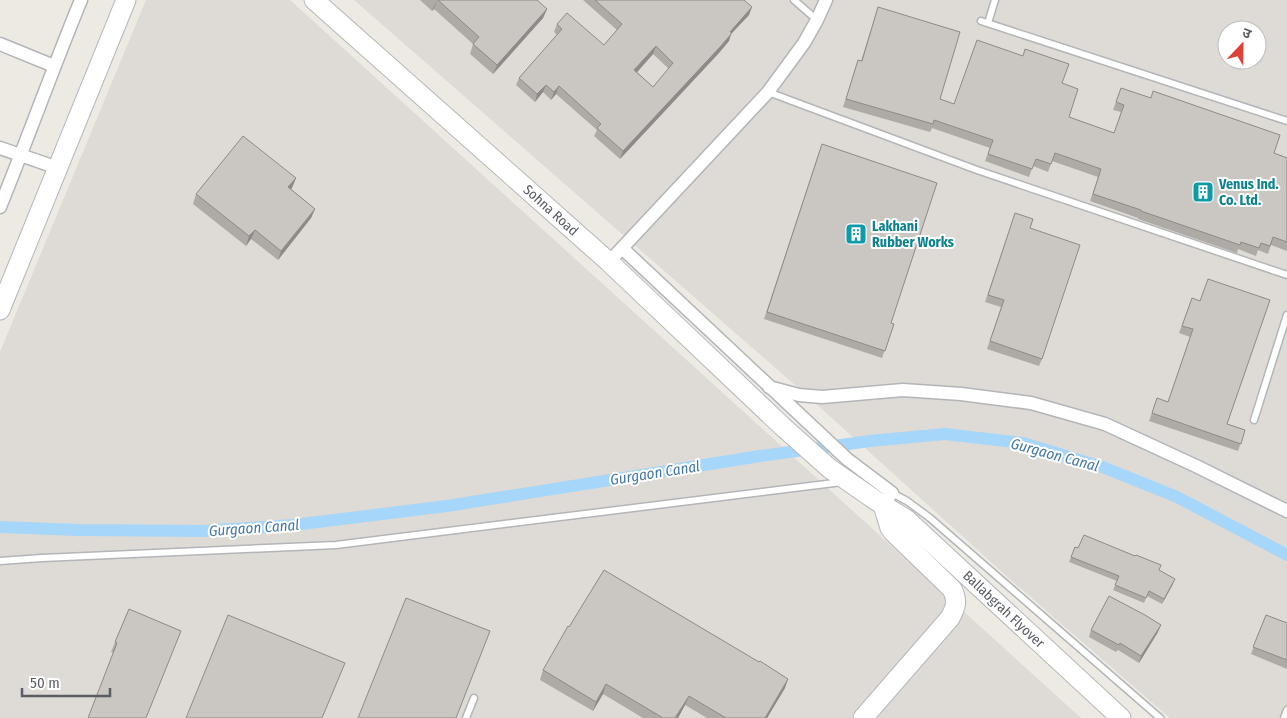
<svg xmlns="http://www.w3.org/2000/svg" width="1287" height="718" font-family="'Fira Sans Condensed','Noto Sans Devanagari',sans-serif">
  <style>
    .industrial { fill: #dedbd6; fill-rule: evenodd }
    .lines { fill: none; stroke-linecap: round; stroke-linejoin: round }
    .canal { stroke: #a6d6f9; stroke-width: 12 }
    .lane-casing { stroke: #b3b5b9; stroke-width: 9 }
    .street-casing { stroke: #b3b5b9; stroke-width: 15 }
    .secondary-casing { stroke: #b4b7bb; stroke-width: 21 }
    .lane { stroke: #fff; stroke-width: 6 }
    .street { stroke: #fff; stroke-width: 12 }
    .secondary { stroke: #fff; stroke-width: 19 }
    .wall { fill: #aeaaa6; fill-rule: evenodd }
    .shaded-wall { fill: #8d8b87 }
    .building { fill: #cac6c1; stroke: #8d8b87; fill-rule: evenodd }
    .labels { text-anchor: middle; stroke-width: 4; stroke-linejoin: round; paint-order: stroke }
    .culture-label { font-size: 14px; font-weight: bold; fill: #0d838f; stroke: #fff; text-anchor: start }
    .street-label { font-size: 14px; fill: #5a5e62; stroke: #fff }
    .water-label { font-size: 15px; font-style: italic; fill: #4478a9; stroke: #fff }
  </style>
  <rect width="100%" height="100%" fill="#eceae2"/>
  <path class="industrial" d="M146 0H290L1081 718H0V352Z
    M354 0H1287V718H1170L1012 581 803 392ZM1227 30H1257V60H1227Z"/>
  <g class="lines">
    <path class="canal" d="M0 527 78 530 203 531 293 525 447 506 760 456 870 441 945 434 1023 443 1105 468 1177 497 1287 555"/>
    <g class="lane-casing">
      <path id="lane" d="M794 0 817 20
        M981 21 1287 121
        M988 23 995 0
        M768 92 977 170 1287 275
        M1254 420 1287 315
        M892 493 907 501 930 518 1160 718
        M0 561 42 558 336 545 842 482
        M466 718 474 698
        M1284 718 1287 710"/>
    </g>
    <g class="street-casing">
      <path id="street" d="M0 44 54 66
        M0 148 58 168
        M0 207C28 138 53 68 81 0
        M622 248 847 459 892 493 883 505
        M609 262 768 92 804 43 817 20 826 0
        M769 387 799 395 822 397 903 390 961 394 1031 403 1105 424 1196 466 1287 511"/>
    </g>
    <g class="secondary-casing">
      <path id="secondary" d="M314 0 609 262 782 426 829 468 875 500 906 519 1121 718
        M0 310 126 0
        M863 718 950 618C956 607 958 601 952 589L894 533 890 528 883 505"/>
    </g>
    <use href="#lane" class="lane"/>
    <use href="#street" class="street"/>
    <use href="#secondary" class="secondary"/>
  </g>
  <path class="wall" d="M420 0H456L547 9 543 18 493 74 470 54 473 44 434 9 432 11Z
    M583 0H744L749 15 731 34 729 41 718 54 620 159 594 136 597 130 556 94 551 100 543 92 535 102 516 85 519 78 557 35 554 32 557 24 604 45 617 30ZM653 54 669 69 653 87 637 72Z
    M878 7 940 99 954 104 1062 83 1069 117 1114 133 1121 112 1113 110 1121 88 1274 153 1287 158V251L1271 245 1268 254 1258 250 1256 256 1238 249 1237 253 1138 219V218L1090 201 1098 177 1052 161 1048 172 1033 166 1029 177 985 161 990 148 932 128 930 132 843 107 858 60 861 61Z
    M819 152 891 323 894 324 882 358 764 319Z
    M296 178 291 189 315 209 311 218 278 260 251 239 246 246 193 204 196 194Z
    M1015 213 1030 228 1042 359 1039 366 987 349 1001 307 985 302Z
    M1192 298 1227 424 1245 430 1238 451 1149 421 1157 398 1168 402 1190 337 1179 333Z
    M1075 547 1159 571 1173 584 1162 604 1147 596 1144 603 1113 590 1117 581 1069 562Z
    M129 609 114 653 111 652Z
    M1266 615 1287 623V669L1251 654Z
    M1091 630 1158 632 1139 663 1118 650 1116 652 1089 637Z
    M543 670 785 688 767 718H707L685 705 678 718H643L603 694 593 711 540 680Z"/>
  <path class="shaded-wall" d="M437 0 434 9 432 11 436 2Z
    M752 7 749 15 731 34 729 41 718 54 620 159 623 151Z
    M547 9 543 18 493 74 497 65Z
    M656 46 653 54 632 78 634 70Z
    M546 85 543 92 535 102 537 94Z
    M559 86 556 94 551 100 554 92Z
    M296 178 292 188 285 197 288 187Z
    M315 209 311 218 278 260 281 251Z
    M255 230 251 239 246 246 249 236Z
    M1175 579 1173 584 1162 604 1164 599Z
    M1161 625 1158 632 1139 663 1141 656Z
    M788 679 785 688 767 718H765Z
    M606 684 603 694 593 711 596 702Z
    M689 696 685 705 678 718H675Z"/>
  <path class="building" d="M438 0H537L547 9 497 65 473 44 479 37Z
    M595 0H744L752 7 730 32 732 33 721 46 623 151 597 128 601 124 559 86 554 92 546 85 537 94 519 78 562 29 557 24 567 13 604 45 622 24ZM656 46 673 63 653 87 634 70Z
    M878 7 960 32 940 99 954 104 977 40 1023 56 1025 49 1069 64 1062 83 1078 89 1069 117 1114 133 1124 105 1116 102 1121 88 1151 98 1153 91 1280 135 1274 153 1287 158V242L1273 237 1270 246 1261 243 1259 248 1241 242 1240 245 1141 211V210L1093 194 1101 169 1055 153 1051 164 1036 159 1032 169 988 154 993 140 934 120 933 124 846 99 858 60 862 61Z
    M243 136 296 178 288 187 315 209 281 251 255 230 249 236 196 194Z
    M822 144 937 183 891 323 894 324 885 351 767 312Z
    M1015 213 1033 219 1030 228 1080 245 1042 359 990 341 1004 300 988 295Z
    M1208 279 1270 300 1227 424 1245 430 1241 444 1152 413 1157 398 1168 402 1193 329 1182 326 1192 298 1200 301Z
    M1084 535 1135 556 1136 555 1161 565 1159 570 1175 579 1164 599 1149 591 1146 598 1115 585 1119 576 1071 557 1075 547 1078 548Z
    M604 570 759 662 760 661 788 679 765 718H726L689 696 675 718H663L606 684 596 702 543 670 568 626 569 627Z
    M1109 596 1145 615 1161 625 1141 656 1120 643 1119 645 1091 630Z
    M406 598 490 631 456 718H358Z
    M129 609 181 631 146 718H88L117 643 115 642Z
    M228 615 345 663 322 718H186Z
    M1266 615 1287 623V660L1253 647Z"/>
  <defs>
    <g id="building-square" transform="scale(1.125)"><rect x="-9" y="-9" width="18" height="18" rx="4" fill="#0f9aa8" stroke="#fff"/><path d="M-4-6H4V6H1V3H-1V6H-4ZM-2.5-4.3h1.7v1.8h-1.7ZM.8-4.3h1.7v1.8H.8ZM-2.5-1h1.7V.8h-1.7ZM.8-1h1.7V.8H.8Z" fill="#fff"/></g>
  </defs>
  <g fill-rule="evenodd">
    <use href="#building-square" x="1203" y="192"/>
    <use href="#building-square" x="856" y="234"/>
  </g>
  <g class="labels">
    <g class="culture-label">
      <text x="1219" y="189">Venus Ind.<tspan x="1219" dy="16">Co. Ltd.</tspan></text>
      <text x="872" y="231">Lakhani<tspan x="872" dy="16">Rubber Works</tspan></text>
    </g>
    <g class="street-label">
      <text transform="translate(551 210) rotate(42)" y="5">Sohna Road</text>
      <text transform="translate(1004 609) rotate(43)" y="5">Ballabgrah Flyover</text>
    </g>
    <g class="water-label">
      <text transform="translate(1055 455) rotate(15)" y="5">Gurgaon Canal</text>
      <text transform="translate(655 473) rotate(-9)" y="5">Gurgaon Canal</text>
      <text transform="translate(254 528) rotate(-4)" y="5">Gurgaon Canal</text>
    </g>
  </g>
  <g transform="translate(1242 45) rotate(22)"><circle r="24" fill="#ffffff" stroke="#bdbfc0"/>
  <path d="M0-4L9 19L0 12L-9 19Z" fill="#dc4238"/>
  <text y="-8" font-size="14" font-weight="bold" text-anchor="middle" fill="#5a5e62">उ</text>
  </g>
  <path d="M22 688v8h88v-8" fill="none" stroke="#5a5e62" stroke-width="2.5"/>
  <text x="30" y="688" font-size="15" fill="#5a5e62" stroke="#ffffff" stroke-width="4" paint-order="stroke">50 m</text>
</svg>
